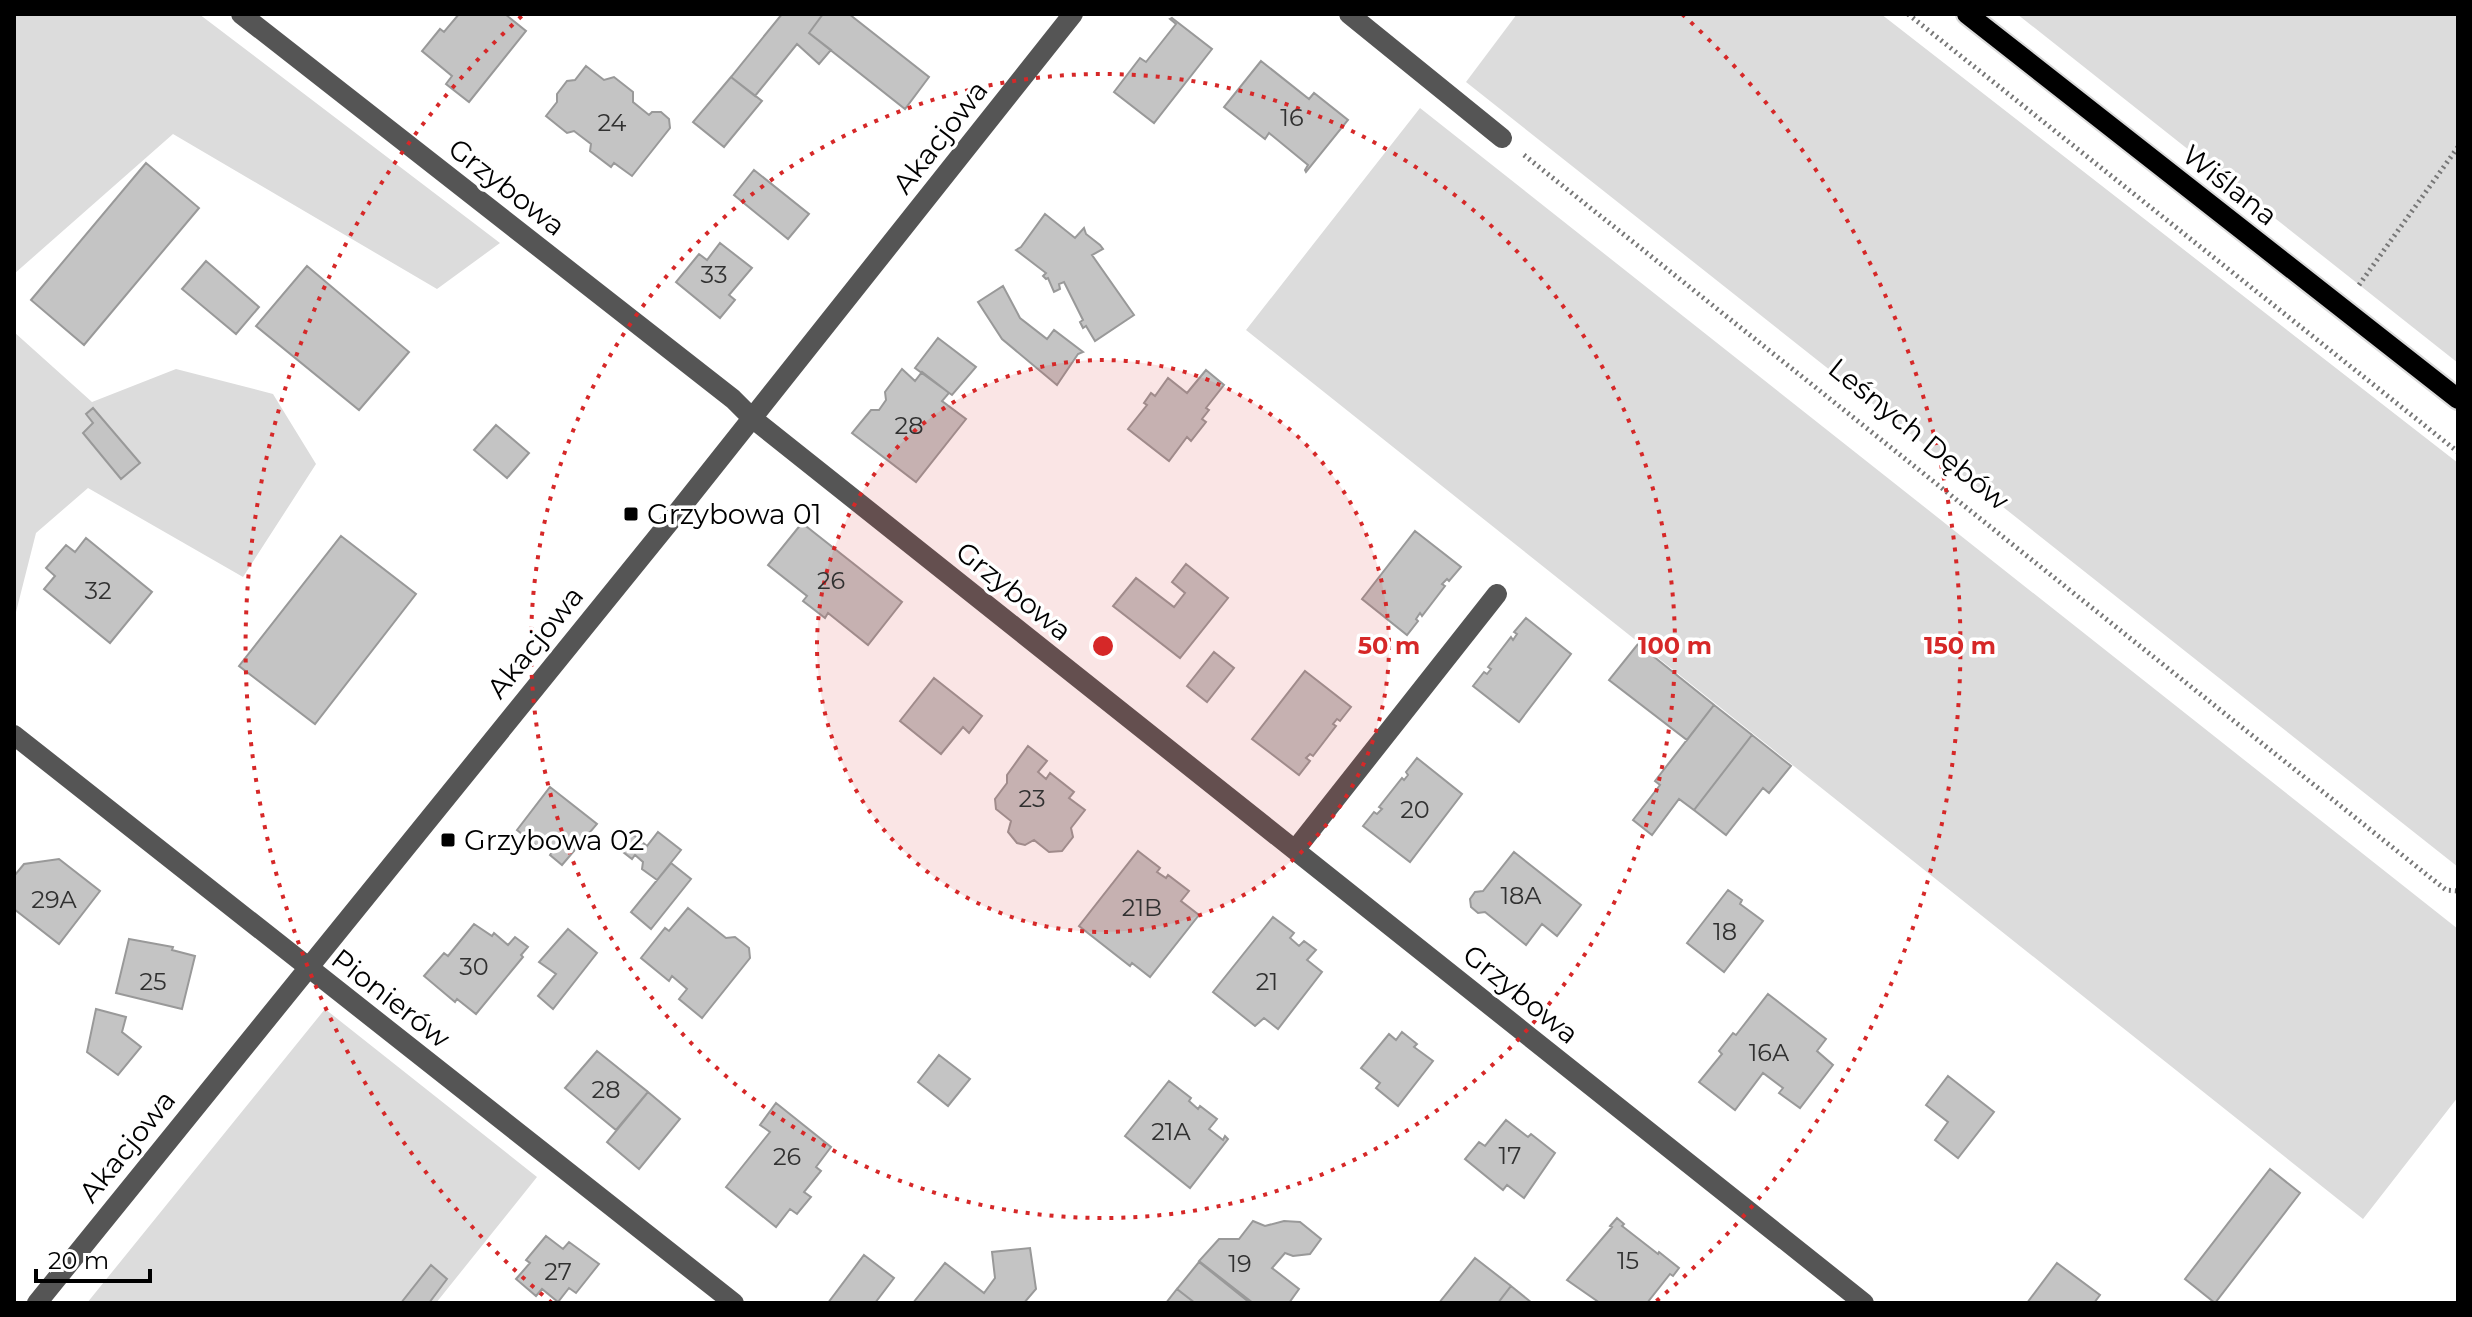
<svg xmlns="http://www.w3.org/2000/svg" width="2472" height="1317" font-family="Montserrat,sans-serif">
  <style>
    .green { fill: #dcdcdc }
    .building { fill: #c4c4c4; stroke: #999; stroke-width: 2 }
    .lines { fill: none; stroke-linecap: round; stroke-linejoin: round }
    .major-casing { stroke: #dbdbdb; stroke-width: 24 }
    .path { stroke: #777; stroke-width: 5; stroke-dasharray: 2 4; stroke-linecap: butt }
    .minor { stroke: #555; stroke-width: 20 }
    .major { stroke: #000; stroke-width: 20 }
    .ring { fill: none; stroke: #d62828; stroke-width: 4; stroke-dasharray: 4 8 }
    .poi-dot { fill: #000; stroke: #fff; stroke-width: 3 }
    .labels { text-anchor: middle; stroke-width: 7; stroke-linejoin: round; paint-order: stroke }
    .number-label { font-size: 24px; fill: #313131 }
    .street-label { font-size: 28px; fill: #000; stroke: #fff }
    .poi-label { font-size: 28px; fill: #000; stroke: #fff; text-anchor: start }
    .centre { fill: #d62828; stroke: #fff; stroke-width: 4 }
    .ring-label { font-size: 24px; text-anchor: middle; font-weight: bold; fill: #d62828; stroke: #fff; stroke-width: 7; stroke-linejoin: round; paint-order: stroke }
  </style>
  <rect width="100%" height="100%" fill="#fff"/>
  <path class="green" d="M14 14H199L500 243 437 289 173 134 14 274Z
    M1517 14H1881L2458 463V867L1466 82Z
    M2017 14H2458V363Z
    M1420 108 2458 929V1097L2363 1219 1246 330Z
    M14 332 92 402 176 369 273 394 316 464 243 577 88 488 36 533 14 620Z
    M325 1009 537 1177 436 1303H87Z"/>
  <path class="building" d="M459 14H505L526 31 469 102 446 84 452 76 422 51 440 29 444 32Z
    M782 14H823L809 33 831 50 819 64 797 44 755 96 731 77Z
    M823 14H849L929 77 905 109 809 33Z
    M1172 18 1212 49 1154 123 1114 92 1140 58 1146 62 1176 24 1170 19Z
    M1261 61 1309 99 1314 93 1348 120 1306 172 1305 170 1308 165 1269 133 1265 139 1224 107Z
    M586 66 604 80 614 77 633 92V102L649 115 652 112H661L669 119 670 128 632 176 614 163 611 167 590 151 591 144 574 131 567 133 546 116 557 102V94L567 81 575 80Z
    M731 77 762 101 724 147 693 122Z
    M146 163 199 208 84 345 31 300Z
    M754 170 809 214 788 239 734 195Z
    M1045 214 1075 238 1084 228 1086 234 1100 245 1103 249 1092 255 1134 315 1095 341 1086 326 1083 328 1080 322 1083 320 1064 282 1059 284 1060 289 1054 292 1048 278 1046 279 1043 276 1046 273 1016 250 1021 247Z
    M720 243 752 268 729 295 735 300 720 318 676 282 699 254 707 260Z
    M206 261 259 307 236 334 182 289Z
    M307 266 409 352 359 410 256 326Z
    M1003 286 1020 318 1047 339 1054 330 1083 352 1078 354 1057 385 1002 339 978 302Z
    M938 338 976 367 952 395 915 368Z
    M902 369 915 381 922 372 949 393 942 401 966 419 916 482 852 433 871 410H879L886 400 885 392Z
    M1206 370 1224 385 1206 408 1209 410 1202 419 1206 422 1191 441 1187 437 1169 461 1128 429 1147 405 1144 403 1151 393 1155 396 1168 378 1187 393Z
    M93 408 140 463 121 479 83 433 93 423 86 414Z
    M496 425 529 453 507 478 474 450Z
    M802 523 902 602 868 645 828 613 825 618 803 601 807 596 768 565Z
    M1415 531 1461 567 1449 581 1447 579 1442 584 1445 586 1422 616 1420 613 1416 619 1418 621 1407 635 1362 599Z
    M341 536 416 594 315 724 239 666Z
    M86 538 152 592 110 643 44 589 55 576 46 568 66 545 75 552Z
    M1186 564 1228 598 1180 658 1113 606 1136 578 1174 607 1185 593 1172 582Z
    M1526 618 1571 654 1519 722 1473 686 1484 672 1487 674 1491 669 1488 667 1511 637 1513 640 1517 634 1514 632Z
    M1638 644 1714 705 1687 740 1609 680Z
    M1214 652 1234 668 1207 702 1187 686Z
    M1305 671 1351 707 1340 721 1337 719 1333 724 1336 726 1313 756 1310 754 1306 758 1310 761 1299 775 1252 739Z
    M934 678 982 716 969 733 963 727 941 754 900 721Z
    M1714 705 1752 735 1694 810 1679 799 1652 835 1633 820 1660 785 1655 781Z
    M1752 735 1791 766 1769 793 1763 788 1726 835 1694 810Z
    M1028 746 1047 761 1038 772 1046 779 1050 773 1074 792 1069 798 1085 810 1071 828 1073 837 1062 851 1049 852 1034 840 1025 845 1017 843 1008 832 1011 821 996 809 995 799 1007 783V775Z
    M1417 758 1462 794 1410 862 1363 826 1374 812 1377 814 1382 809 1379 807 1402 778 1404 780 1408 775 1406 772Z
    M550 787 597 824 562 865 550 855 552 852 541 844 538 847 517 830Z
    M658 832 681 850 657 880 642 869 643 862 635 855 632 859 618 848 631 833 647 846Z
    M1138 851 1160 868 1157 872 1166 878 1168 875 1189 891 1181 901 1199 915 1150 977 1132 963 1130 966 1079 926Z
    M1514 852 1581 905 1557 936 1542 924 1526 945 1485 912 1478 913 1471 907 1470 899 1475 892 1483 891Z
    M59 859 100 891 59 944 14 909V876L24 864Z
    M671 863 691 879 651 929 631 912Z
    M1728 890 1742 900 1740 904 1763 921 1724 972 1687 943Z
    M688 908 726 938 735 937 749 948 750 958 702 1018 679 999 687 989 672 976 669 981 641 958 665 928 669 931Z
    M1273 917 1294 933 1290 938 1299 946 1304 941 1316 950 1307 960 1322 972 1278 1029 1264 1018 1255 1026 1213 992Z
    M474 924 492 936 494 933 508 945 515 937 528 947 521 955 523 957 476 1014 457 999 455 1002 424 976 444 953 448 956Z
    M568 929 597 953 553 1009 538 996 556 974 539 962Z
    M129 939 173 947 172 950 195 956 182 1009 116 993Z
    M1768 994 1826 1039 1817 1051 1833 1065 1800 1108 1779 1093 1783 1088 1763 1073 1735 1110 1699 1082 1722 1054 1719 1051 1733 1033 1736 1035Z
    M96 1009 126 1017 122 1032 141 1047 118 1075 87 1052Z
    M1402 1032 1417 1044 1414 1047 1433 1061 1398 1106 1376 1088 1380 1083 1361 1068 1389 1034 1396 1040Z
    M597 1051 648 1092 616 1130 565 1088Z
    M939 1055 970 1079 948 1106 918 1082Z
    M1948 1076 1994 1112 1958 1158 1935 1140 1948 1122 1926 1105Z
    M1169 1081 1191 1098 1189 1101 1198 1109 1200 1106 1217 1119 1209 1129 1223 1140 1225 1136 1228 1139 1190 1188 1125 1136Z
    M648 1092 680 1119 639 1169 607 1142Z
    M776 1103 831 1147 816 1167 821 1171 804 1192 811 1197 797 1214 790 1209 776 1227 726 1187 770 1132 760 1125Z
    M1506 1120 1528 1137 1531 1134 1555 1153 1524 1198 1507 1185 1503 1190 1465 1159 1479 1142 1485 1146Z
    M2270 1169 2300 1193 2215 1303 2185 1279Z
    M1617 1218 1624 1224 1622 1226 1658 1254 1659 1252 1679 1268 1673 1276 1670 1274 1647 1303H1600L1567 1280 1612 1227 1610 1226Z
    M1253 1221 1265 1226 1284 1221 1300 1222 1321 1239 1310 1254 1293 1256 1285 1253 1272 1268 1299 1289 1289 1303H1253L1199 1261 1219 1239H1239Z
    M546 1236 563 1249 569 1242 599 1264 576 1293 569 1288 558 1302 542 1289 536 1296 516 1279 530 1263 526 1260Z
    M1030 1248 1036 1289 1024 1303H913L945 1263 984 1293 995 1278 992 1252Z
    M864 1255 894 1278 875 1303H828Z
    M1475 1258 1511 1286 1498 1303H1439Z
    M1199 1262 1250 1303H1195L1177 1289Z
    M2057 1263 2100 1295 2094 1303H2027Z
    M431 1265 447 1279 429 1303H401Z
    M1511 1286 1532 1303H1498Z
    M1177 1289 1195 1303H1166Z"/>
  <g class="lines">
    <g class="major-casing">
      <path id="major" d="M1967 14 2458 399"/>
    </g>
    <path class="path" d="M1908 14 2458 452
      M1524 155 2446 890 2458 891
      M2359 285 2458 147"/>
    <path class="minor" d="M241 14 733 399 752 418 1864 1303
      M1349 14 1502 138
      M14 735 734 1303
      M1295 850 1497 594
      M37 1303 672 519 1073 14"/>
    <use href="#major" class="major"/>
  </g>
  <circle cx="1103" cy="646" r="286" fill="#d62828" fill-opacity=".12"/>
  <g class="ring">
    <circle cx="1103" cy="646" r="286"/>
    <circle cx="1103" cy="646" r="572"/>
    <path d="M552 1303A857 857 0 0 1 524 14M1682 14A857 857 0 0 1 1654 1303"/>
  </g>
  <g class="poi-dot">
    <rect x="623" y="506" width="16" height="16" rx="4"/>
    <rect x="440" y="832" width="16" height="16" rx="4"/>
  </g>
  <g class="labels">
    <g class="number-label">
      <text x="1292" y="126">16</text>
      <text x="612" y="131">24</text>
      <text x="714" y="283">33</text>
      <text x="909" y="434">28</text>
      <text x="831" y="589">26</text>
      <text x="98" y="599">32</text>
      <text x="1032" y="807">23</text>
      <text x="1415" y="818">20</text>
      <text x="1521" y="904">18A</text>
      <text x="54" y="908">29A</text>
      <text x="1142" y="916">21B</text>
      <text x="1725" y="940">18</text>
      <text x="474" y="975">30</text>
      <text x="153" y="990">25</text>
      <text x="1267" y="990">21</text>
      <text x="1769" y="1061">16A</text>
      <text x="606" y="1098">28</text>
      <text x="1171" y="1140">21A</text>
      <text x="1510" y="1164">17</text>
      <text x="787" y="1165">26</text>
      <text x="1628" y="1269">15</text>
      <text x="1240" y="1272">19</text>
      <text x="558" y="1280">27</text>
    </g>
    <g class="street-label">
      <text transform="translate(940 137) rotate(-52)" y="10">Akacjowa</text>
      <text transform="translate(2230 185) rotate(38)" y="10">Wiślana</text>
      <text transform="translate(507 187) rotate(38)" y="10">Grzybowa</text>
      <text transform="translate(1919 434) rotate(39)" y="10">Leśnych Dębów</text>
      <text transform="translate(1014 591) rotate(39)" y="10">Grzybowa</text>
      <text transform="translate(535 642) rotate(-51)" y="10">Akacjowa</text>
      <text transform="translate(1521 994) rotate(39)" y="10">Grzybowa</text>
      <text transform="translate(391 998) rotate(38)" y="10">Pionierów</text>
      <text transform="translate(127 1146) rotate(-51)" y="10">Akacjowa</text>
    </g>
    <g class="poi-label">
      <text x="647" y="524">Grzybowa 01</text>
      <text x="464" y="850">Grzybowa 02</text>
    </g>
  </g>
  <circle cx="1103" cy="646" r="12" class="centre"/>
  <g class="ring-label">
    <text x="1389" y="654">50 m</text>
    <text x="1675" y="654">100 m</text>
    <text x="1960" y="654">150 m</text>
  </g>
  <rect width="2472" height="1317" fill="none" stroke="#000000" stroke-width="32"/>
  <path d="M36 1269v12h114v-12" fill="none" stroke="#000000" stroke-width="4"/>
  <text x="48" y="1269" font-size="24" fill="#000000" stroke="#ffffff" stroke-width="6" paint-order="stroke">20 m</text>
</svg>
